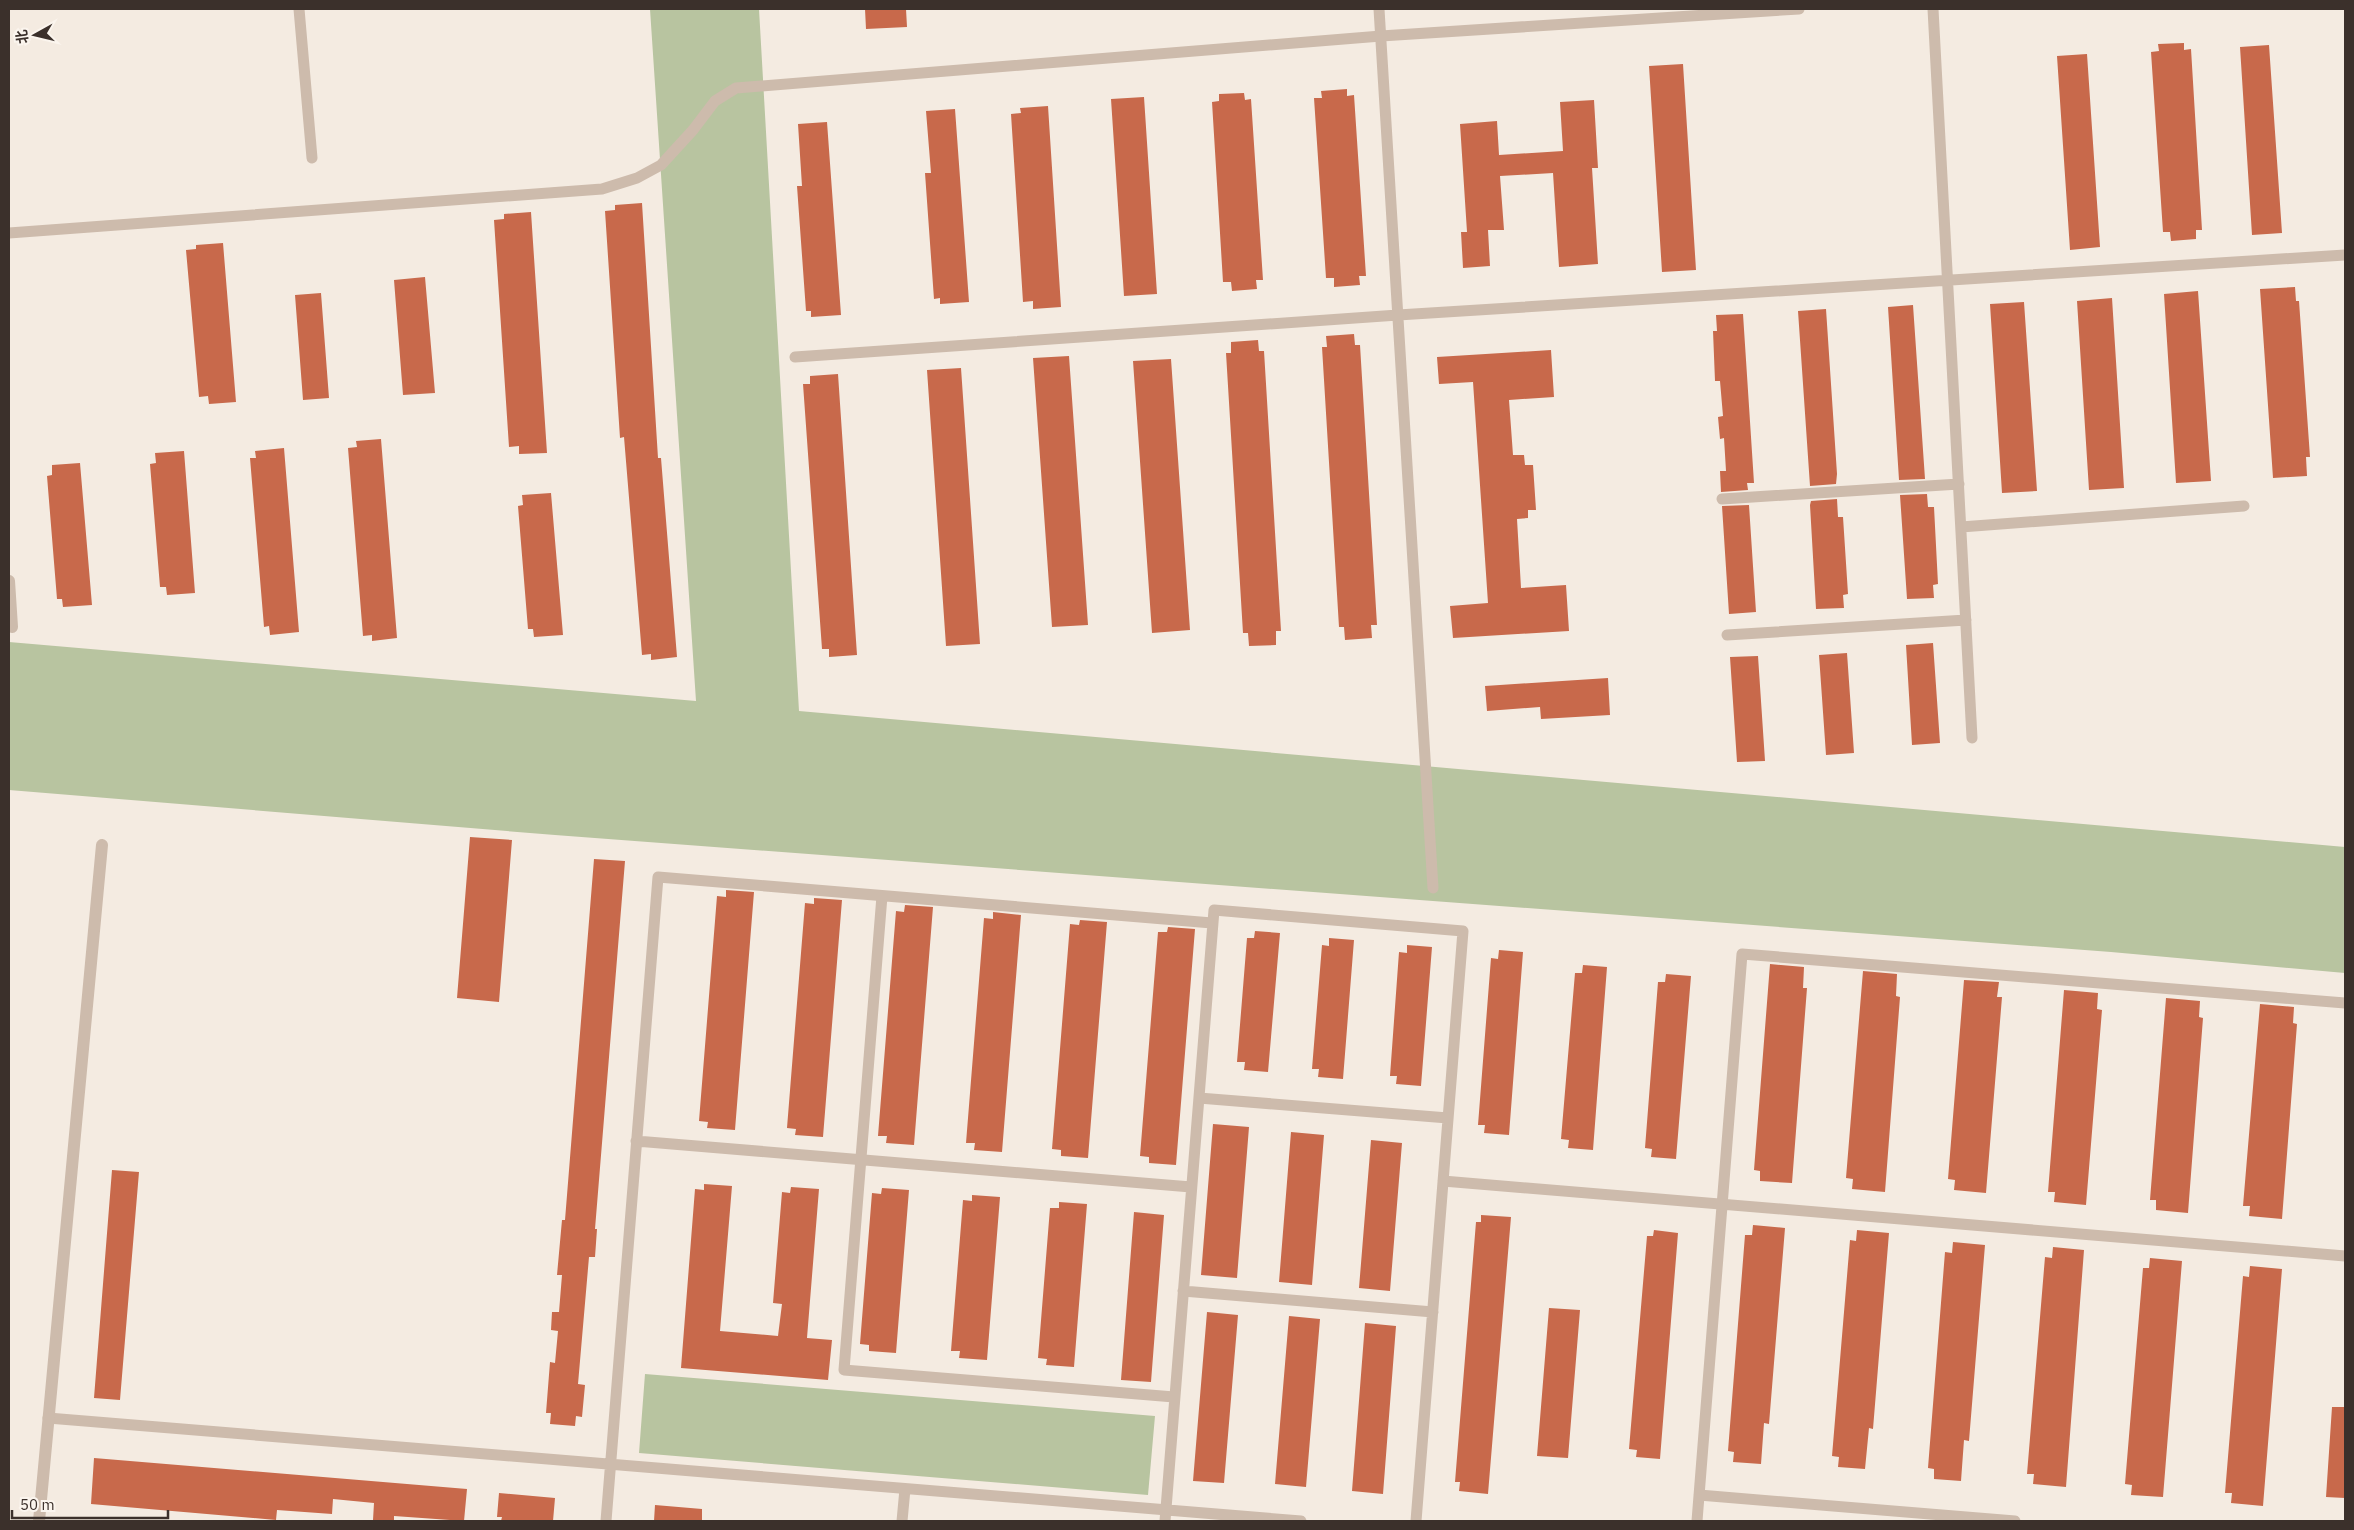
<svg xmlns="http://www.w3.org/2000/svg" width="2354" height="1530" font-family="'IBM Plex Sans','Noto Sans SC',sans-serif">
  <style>
    .green { fill: #b8c4a0 }
    .building { fill: #c8694b }
    .lines { fill: none; stroke-linecap: round; stroke-linejoin: round }
    .service { stroke: #cdbbac; stroke-width: 11 }
    .minor { stroke: #cdbbac; stroke-width: 12 }
  </style>
  <rect width="100%" height="100%" fill="#f4ebe1"/>
  <path class="green" d="M650 9H759L799 711 2345 847V973L2111 952 555 835 9 790V642L696 701Z
    M645 1374 1155 1416 1148 1495 639 1453Z"/>
  <path class="building" d="M865 9H906L907 27 866 29Z
    M2184 43V50L2191 49 2202 230H2196V239L2171 241 2170 232H2163L2151 52 2159 51 2158 44Z
    M2269 45 2282 233 2252 235 2240 47Z
    M2087 54 2100 247 2070 250 2057 56Z
    M1683 64 1696 270 1662 272 1649 66Z
    M1347 89V96L1354 95 1366 276H1359L1360 285 1334 287V278H1326L1314 98H1322L1321 91Z
    M1244 93 1245 100 1251 99 1263 280H1256L1257 289 1232 291 1231 282H1223L1212 102 1219 101V94Z
    M1144 97 1157 294 1124 296 1111 99Z
    M1594 100 1598 168H1592L1598 264 1559 267 1553 173 1500 176 1504 230H1488L1490 266 1463 268 1461 232H1467L1460 124 1497 121 1499 155 1563 151 1560 102Z
    M1048 106 1061 307 1033 309V301L1023 302 1011 114 1021 113 1020 108Z
    M955 109 969 302 940 304V298L934 299 925 173H931L926 111Z
    M827 122 841 315 811 317V311H806L797 186H802L798 124Z
    M642 203 658 458H661L677 657 651 660V654L642 655 624 437 620 438 605 211 615 210V205Z
    M531 212 547 453 519 454V446L509 447 494 220 504 219V214Z
    M223 243 236 402 209 404 208 396 199 397 186 250 196 249V245Z
    M425 277 435 393 403 395 394 280Z
    M2295 287 2296 301H2299L2310 457H2306L2307 476 2273 478 2260 289Z
    M2198 291 2211 481 2176 483 2164 294Z
    M321 293 329 398 303 400 295 295Z
    M2112 298 2124 488 2089 490 2077 301Z
    M2024 302 2037 491 2002 493 1990 304Z
    M1913 305 1925 479 1899 480 1888 307Z
    M1826 309 1837 474 1836 484 1810 486 1798 311Z
    M1743 314 1754 483H1747L1748 490 1721 492 1720 471H1726L1724 438 1720 439 1718 417 1723 416 1720 381H1715L1713 331H1717L1716 315Z
    M1354 334 1355 345H1360L1377 625H1371L1372 638 1345 640 1344 627H1339L1322 347H1327L1326 336Z
    M1258 340 1259 351H1264L1281 631H1276V645L1249 646 1248 633H1243L1226 353H1231V342Z
    M1551 350 1554 397 1509 400 1513 455H1524L1525 465H1533L1536 510H1528V518L1517 519 1521 588 1566 585 1569 631 1453 638 1450 606 1488 603 1473 382 1439 384 1437 357Z
    M1069 356 1088 625 1052 627 1033 358Z
    M1171 359 1190 630 1152 633 1133 361Z
    M961 368 980 644 946 646 927 370Z
    M838 374 857 655 829 657V649H822L803 384H810V376Z
    M381 439 397 638 372 641V635L363 636 348 448 357 447 356 441Z
    M284 448 299 632 270 635 269 626 264 627 250 458H256L255 451Z
    M184 451 195 593 167 595 166 587H160L150 464 156 463 155 453Z
    M80 463 92 605 63 607 62 599H57L47 476 52 475V465Z
    M551 493 563 635 534 637 533 629H528L518 506 523 505 522 495Z
    M1927 494 1928 507H1934L1938 584 1933 585 1934 598 1907 599 1900 495Z
    M1837 499 1838 517H1843L1848 594 1843 595 1844 608 1816 609 1810 505 1811 501Z
    M1749 505 1756 612 1729 614 1722 506Z
    M1933 643 1940 743 1912 745 1906 645Z
    M1847 653 1854 753 1826 755 1819 655Z
    M1758 656 1765 761 1737 762 1730 657Z
    M1608 678 1610 715 1541 719 1540 707 1487 711 1485 686Z
    M470 837 512 840 499 1002 457 998Z
    M594 859 625 861 595 1229H597L595 1257H589L578 1384 585 1385 582 1417 576 1416 575 1426 550 1424 551 1413H546L550 1362 555 1363 558 1331 551 1330 552 1312H559L562 1275H557L562 1220H565Z
    M726 890 754 892 735 1130 707 1128 708 1122 699 1121 717 896 726 897Z
    M814 898 842 900 823 1137 795 1135 796 1129 787 1128 805 903 814 904Z
    M905 905 933 907 914 1145 886 1143 887 1136H878L896 911 904 912Z
    M993 912 1021 915 1002 1152 974 1150 975 1143H966L984 918 993 919Z
    M1080 920 1107 922 1088 1158 1061 1156V1150L1052 1149 1070 924 1079 925Z
    M1168 927 1195 929 1176 1165 1149 1163V1157L1140 1156 1158 932H1167Z
    M1255 931 1280 933 1268 1072 1244 1070 1245 1062H1237L1247 938H1254Z
    M1329 938 1354 940 1343 1079 1318 1077 1319 1069H1312L1322 945 1329 946Z
    M1407 945 1432 947 1421 1086 1396 1084 1397 1076H1390L1399 952 1407 953Z
    M1499 950 1523 952 1509 1135 1484 1133 1485 1125H1478L1491 958 1498 959Z
    M1770 964 1804 967 1803 988H1807L1792 1183 1760 1181V1171L1754 1170Z
    M1583 965 1607 967 1593 1150 1568 1148 1569 1140 1561 1139 1575 973H1582Z
    M1863 971 1897 974 1896 996 1900 997 1885 1192 1852 1189 1853 1179 1846 1178Z
    M1666 974 1691 976 1676 1159 1651 1157 1652 1149 1645 1148 1658 982H1665Z
    M1964 980 1999 982 1997 997H2002L1986 1193 1954 1190 1955 1180 1948 1179Z
    M2064 990 2098 993 2097 1009 2102 1010 2086 1205 2054 1202 2055 1192H2048Z
    M2166 998 2200 1001 2199 1017 2203 1018 2188 1213 2156 1210V1200H2150Z
    M2260 1004 2294 1007 2293 1023 2297 1024 2282 1219 2249 1216 2250 1206H2243Z
    M1213 1124 1249 1127 1237 1278 1201 1275Z
    M1291 1132 1324 1135 1312 1285 1279 1282Z
    M1371 1140 1402 1143 1390 1291 1359 1288Z
    M112 1170 139 1172 120 1400 94 1398Z
    M704 1184 732 1186 720 1331 778 1336 782 1304 773 1303 782 1192 790 1193 791 1187 819 1189 807 1338 832 1340 828 1380 681 1368 695 1189 704 1190Z
    M882 1188 909 1190 896 1353 869 1351V1345L860 1344 872 1193 881 1194Z
    M972 1195 1000 1197 987 1360 959 1358 960 1351H951L963 1200 972 1201Z
    M1059 1202 1087 1204 1074 1367 1046 1365 1047 1359 1038 1358 1050 1208H1059Z
    M1134 1212 1164 1215 1151 1382 1121 1380Z
    M1481 1215 1511 1217 1488 1494 1459 1491 1460 1482H1455L1476 1222H1481Z
    M1753 1225 1785 1228 1769 1424 1764 1423 1761 1464 1733 1462 1734 1452 1728 1451 1745 1235H1752Z
    M1654 1230 1678 1233 1660 1459 1636 1457 1637 1450 1629 1449 1647 1236H1653Z
    M1857 1230 1889 1233 1873 1429 1869 1428 1865 1469 1838 1467 1839 1457 1832 1456 1850 1240 1856 1241Z
    M1953 1242 1985 1245 1969 1441 1964 1440 1961 1481 1934 1479V1469L1928 1468 1945 1252 1952 1253Z
    M2053 1247 2084 1250 2066 1487 2033 1484 2034 1474H2027L2045 1257 2052 1258Z
    M2150 1258 2182 1261 2163 1497 2131 1495 2132 1485 2125 1484 2143 1268H2149Z
    M2250 1266 2282 1269 2263 1506 2231 1503 2232 1493H2225L2243 1276 2249 1277Z
    M1549 1308 1580 1310 1568 1458 1537 1456Z
    M1207 1312 1238 1315 1224 1483 1193 1481Z
    M1289 1316 1320 1319 1306 1487 1275 1484Z
    M1365 1323 1396 1326 1383 1494 1352 1491Z
    M2332 1407H2345V1498L2326 1497Z
    M94 1458 467 1489 464 1521 394 1516V1521L373 1520 374 1503 333 1499 332 1514 277 1510 276 1520 91 1504Z
    M499 1493 555 1498 553 1521H501L502 1517H497Z
    M655 1505 702 1509V1521H654Z"/>
  <g class="lines">
    <path class="service" d="M299 9 312 158
      M1379 9 1433 888
      M1933 9 1972 738
      M9 233 602 189 637 178 661 165 693 130 715 101 736 88 1381 36 1799 9
      M795 357 1398 315 2345 255
      M1722 499 1959 484
      M1961 527 2244 506
      M1727 635 1966 620
      M882 896 844 1370 1174 1397
      M1199 1098 1448 1118
      M636 1141 1191 1187
      M1443 1181 2345 1256
      M1183 1291 1433 1312
      M48 1418 1301 1521
      M1699 1495 2015 1521
      M606 1521 658 877 1212 923
      M902 1521 905 1489
      M1165 1521 1214 910 1463 931 1416 1521
      M1697 1521 1742 954 2345 1003"/>
    <path class="minor" d="M9 581 12 627
      M39 1521 102 845"/>
  </g>
  <rect width="2354" height="1530" fill="none" stroke="#3b302b" stroke-width="20"/>
  <g transform="translate(35 35) rotate(262)" stroke="#fbf5ee" stroke-width="4" paint-order="stroke">
  <path d="M0-4L9 19L0 12L-9 19Z" fill="#3b302b"/>
  <text y="-8" font-size="14" font-weight="bold" text-anchor="middle" fill="#3b302b">北</text>
  </g>
  <path d="M12 1510v8h156v-8" fill="none" stroke="#3b302b" stroke-width="2.5"/>
  <text x="20" y="1510" font-size="15" fill="#3b302b" stroke="#fbf5ee" stroke-width="4" paint-order="stroke">50 m</text>
</svg>
